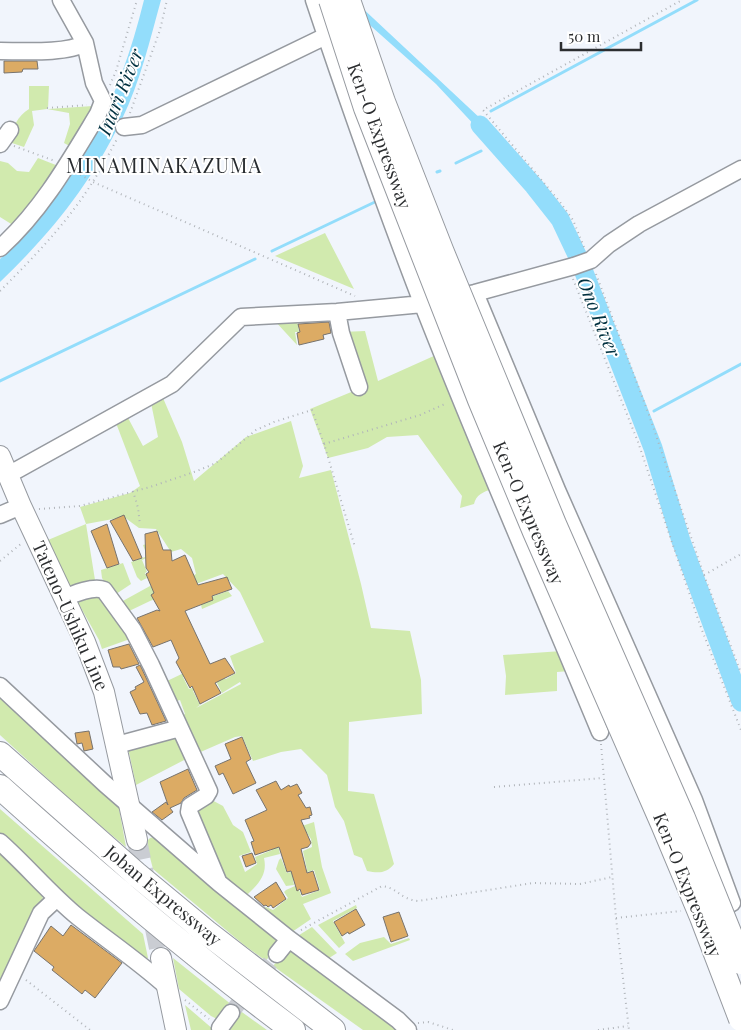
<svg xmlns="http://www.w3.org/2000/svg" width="741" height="1030" font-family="'Playfair Display',serif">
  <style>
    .green { fill: #d1eaae }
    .water { fill: #93ddfb }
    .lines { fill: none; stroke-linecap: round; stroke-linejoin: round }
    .stream { stroke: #93ddfb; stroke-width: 3 }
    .river { stroke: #93ddfb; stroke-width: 19 }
    .building { fill: #dcab64; stroke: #77736e }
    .minor-tunnel { stroke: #cacdd3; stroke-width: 16; stroke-dasharray: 16 8; stroke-linecap: butt }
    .major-tunnel { stroke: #cacdd3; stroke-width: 20; stroke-dasharray: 20 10; stroke-linecap: butt }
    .minor-casing { stroke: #969aa0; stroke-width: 19 }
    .major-casing { stroke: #969aa0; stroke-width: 22 }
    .highway-casing { stroke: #969aa0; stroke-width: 26 }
    .path { stroke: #b1b5ba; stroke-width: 2; stroke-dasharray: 1 4; stroke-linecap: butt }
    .minor { stroke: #fff; stroke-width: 16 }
    .major { stroke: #fff; stroke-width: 20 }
    .highway { stroke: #fff; stroke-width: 24 }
    .highway-bridge-casing { stroke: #969aa0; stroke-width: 26; stroke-linecap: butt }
    .highway-bridge { stroke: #fff; stroke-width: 24 }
    .labels { text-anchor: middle; stroke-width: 4; stroke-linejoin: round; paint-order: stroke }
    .street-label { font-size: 18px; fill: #2c2e30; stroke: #fff }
    .water-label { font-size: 19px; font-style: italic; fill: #013140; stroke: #fff }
    .quarter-label { font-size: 20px; letter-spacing: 1px; fill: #272b2f; stroke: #fff }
  </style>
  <rect width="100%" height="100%" fill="#f1f5fc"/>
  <path class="green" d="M29 86H49L48 109 93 106 73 148 64 143 70 124 69 113 47 109 32 111 34 125 24 147 6 141C12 130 18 115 29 109Z
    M38 158 61 167 16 227 0 217V161L8 163 17 171 29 172Z
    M325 233 354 289 275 256Z
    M297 319 299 332H295L297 345 274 320Z
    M365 331 378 381 436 355 492 489C483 492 476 495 474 504L460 508 462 496 418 435 387 437 368 448 328 458 310 409 361 388 342 332Z
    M163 398 182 442 194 481 246 437 291 421 303 466 299 478 331 470 361 584 371 628 410 631 421 680 422 714 349 722 348 791 374 794 394 864C386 874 378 873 367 871L362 858 354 855 344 821 335 807 327 775 301 749 281 752 253 761 242 736 235 737 196 754 179 717 185 714 180 700 173 702 167 681 209 661 210 663 183 677 189 689 194 687 196 689 193 691 200 705 196 708 241 684 240 682 222 693 213 675 226 679 236 673 230 656 264 642 240 592 223 574 150 601 127 612 121 602 150 586C164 590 183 580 196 574L192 558 181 549 171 552 156 529 139 528 124 517 86 524 95 580 91 585 71 592 48 540 86 524 80 507 130 493 140 486 116 423 127 416 143 446 158 437 151 403Z
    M159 541 155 554 142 560 147 572 145 573 147 578 141 581 137 577 131 562 145 557 146 553 143 545Z
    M123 563 131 584 113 596 102 578 101 570Z
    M228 591 232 596 202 609 200 601Z
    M96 595 105 600 130 639 102 649 99 640 76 599Z
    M562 651 570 671 557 672V691L505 695 506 676 503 655Z
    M0 693 118 803 126 847 83 811 0 735Z
    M175 733 188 758 136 785 128 748Z
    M208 798 223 806 233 825 243 832 251 852 239 856 245 872 257 864 255 857 272 850 267 836 277 841 280 854 264 858C268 876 257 885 245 897L228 882 201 834 195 809Z
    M0 809 143 934 148 958 145 959 71 905 0 837Z
    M314 822 322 867 331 893 303 904 311 919 292 932 262 909 266 907 273 910 288 898 284 892 286 890 295 886 297 890H299L302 897 320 890 314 870 294 876 295 879 293 880 294 885 286 886 276 869 279 860 281 858 287 873 298 870 300 872 307 870 303 851 312 847 311 839 307 833 292 837 290 830Z
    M157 836 274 935 277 944 266 961 244 945 153 869 146 842 150 838Z
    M0 848 42 891 43 902 0 979Z
    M356 905 357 908 333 921 345 943 339 948 318 925Z
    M312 927 337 953 326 960 296 937Z
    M384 937 391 944 409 938 410 940 353 961 345 954 360 943Z
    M295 950 401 1030H363L273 966 286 951Z
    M173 958 232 1005 217 1019 211 1016 179 989Z
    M185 1005 214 1030H191Z
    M239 1010 267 1030H230L233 1016Z"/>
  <path class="water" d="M144 0H161C150 40 140 82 122 119 90 185 52 232 0 282V259C77 182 118 106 144 0Z
    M358 4 482 120 481 122 499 142 494 146 436 84 354 11Z"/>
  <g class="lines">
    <path class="stream" d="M491 111 697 0
      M456 163 481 151
      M437 172 440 171
      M272 251 377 201
      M0 381 255 259
      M654 411 741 364"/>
    <path class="river" d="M480 125 534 186 560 219 578 257 653 448 681 541 741 702"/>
  </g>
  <path class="building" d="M4 61H37L38 69H23L22 72 4 73Z
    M329 322 331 333 323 335 324 339 299 345 297 333 300 332 298 324Z
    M124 515 142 558 133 561 110 521Z
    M107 524 119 564 107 568 91 531Z
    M157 531 163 550H171L172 561 185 555 198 585 227 577 232 589 212 596 213 600 185 611 210 664 225 658 235 673 215 683 221 693 200 704 192 686 190 688 176 662 179 658 171 640 153 647 137 618 157 610 160 611 151 595 154 593 146 574 149 572 146 568 145 534Z
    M129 644 139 664 121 669 120 667H113L108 650Z
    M140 665 142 669 166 721 152 725 147 713 140 714 130 692 136 689 135 687 144 682 136 667Z
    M89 731 93 749 84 751 82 743 77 744 75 733Z
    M242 737 251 759 246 762 256 783 233 794 223 773 219 775 215 766 231 759 225 744Z
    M188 769 197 790 184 798 181 803 170 808 173 812 162 820 152 812 166 802 168 805 160 782Z
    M276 781 281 790 289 785 290 787 297 784 302 793 298 795 306 808 310 807 312 815 309 816 310 818 301 820 311 843 308 847 301 849 307 873 313 871 319 890 302 895 300 889 297 891 291 871 287 872 279 847 255 855 251 842 254 841 245 820 267 810 256 790Z
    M252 853 256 863 246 867 242 856Z
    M276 882 286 899 273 908 271 905 268 907 266 905 264 906 254 897Z
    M356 909 365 925 349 934 348 932 342 936 334 922Z
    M399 912 408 936 391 942 383 917Z
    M71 925 122 963 95 998 85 990 82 994 52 970 54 967 34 951 51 926 63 936Z"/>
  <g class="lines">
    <path class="minor-tunnel" d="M231 1013 277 954"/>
    <path class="major-tunnel" d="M137 840 161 958"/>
    <g class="minor-casing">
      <path id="minor" d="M314 0C348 102 384 204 423 305 479 448 541 590 600 732
        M0 51C22 51 67 54 85 43
        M124 127 142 125 326 36
        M0 144 10 130
        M0 248C42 210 69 162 98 114L103 101 94 83 85 43 61 0
        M475 293 557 490 694 800 732 903
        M337 312 341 333 359 387
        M8 475 172 384 241 317 337 312 423 304 475 293 574 266 591 260 609 244 639 224 741 169
        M0 515 21 506
        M64 599C74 593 94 586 104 590L133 630 151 665 209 791 206 796 190 806 189 812 218 881
        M0 686 105 784 219 883 289 939 398 1020 408 1030
        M117 745 180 728
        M0 842C27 866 50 894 78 917 107 940 138 961 166 986
        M277 954 289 939
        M0 1001 41 913 57 898
        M220 1028 231 1013"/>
    </g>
    <g class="major-casing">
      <path id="major" d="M0 456 21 506 85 642 104 692 137 840
        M161 958 176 1030"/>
    </g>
    <g class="highway-casing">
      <path id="highway" d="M0 754 136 874 206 932 333 1030
        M0 787C94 872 191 954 293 1030"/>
    </g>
    <path class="path" d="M110 85 116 71 137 0
      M47 108 87 105
      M130 113 160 30 167 0
      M14 146 55 161
      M76 172 93 182 355 296
      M584 247 573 220 560 202 483 110 682 0
      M596 274 649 415 704 575 741 673
      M573 279 638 442 700 625 741 730
      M0 291C33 258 67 223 92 183 101 169 109 154 117 139
      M324 444 420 415 447 403
      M133 491 138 508 140 525
      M39 509 80 506 150 487 197 471 216 463 256 430 274 422 312 410 324 444 355 547
      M0 561 22 543
      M704 575 741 554
      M601 744 616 918 629 1030
      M494 787 603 778
      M616 918 681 911
      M301 930 382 886C398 888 400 899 418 901L533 883 580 884 612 877
      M26 980 90 1030
      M185 1000 209 1019
      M418 1023 428 1022 453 1030
      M598 1030 628 1026"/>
    <use href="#minor" class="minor"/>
    <use href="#major" class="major"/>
    <use href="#highway" class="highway"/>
    <g class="highway-bridge-casing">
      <path id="highway-bridge" d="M331 0 366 108 480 400 535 532 663 824 702 917 741 1019
        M348 0 383 102 441 250 554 524 683 818 741 962"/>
    </g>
    <use href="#highway-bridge" class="highway-bridge"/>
  </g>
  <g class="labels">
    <g class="street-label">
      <text transform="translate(379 136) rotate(70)" y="6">Ken-O Expressway</text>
      <text transform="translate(528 513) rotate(67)" y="6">Ken-O Expressway</text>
      <text transform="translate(70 616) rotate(66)" y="6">Tateno-Ushiku Line</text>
      <text transform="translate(687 885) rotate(68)" y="6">Ken-O Expressway</text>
      <text transform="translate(163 896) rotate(40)" y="6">Joban Expressway</text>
    </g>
    <g class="water-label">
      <text transform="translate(120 92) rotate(-68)" y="7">Inari River</text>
      <text transform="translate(599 317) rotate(68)" y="7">Ono River</text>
    </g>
    <g class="quarter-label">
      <text x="164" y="173">MINAMINAKAZUMA</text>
    </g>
  </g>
  <path d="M561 42v8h80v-8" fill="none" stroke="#2c2e30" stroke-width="2.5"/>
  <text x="568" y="42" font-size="15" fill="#2c2e30" stroke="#ffffff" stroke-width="4" paint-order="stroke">50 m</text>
</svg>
